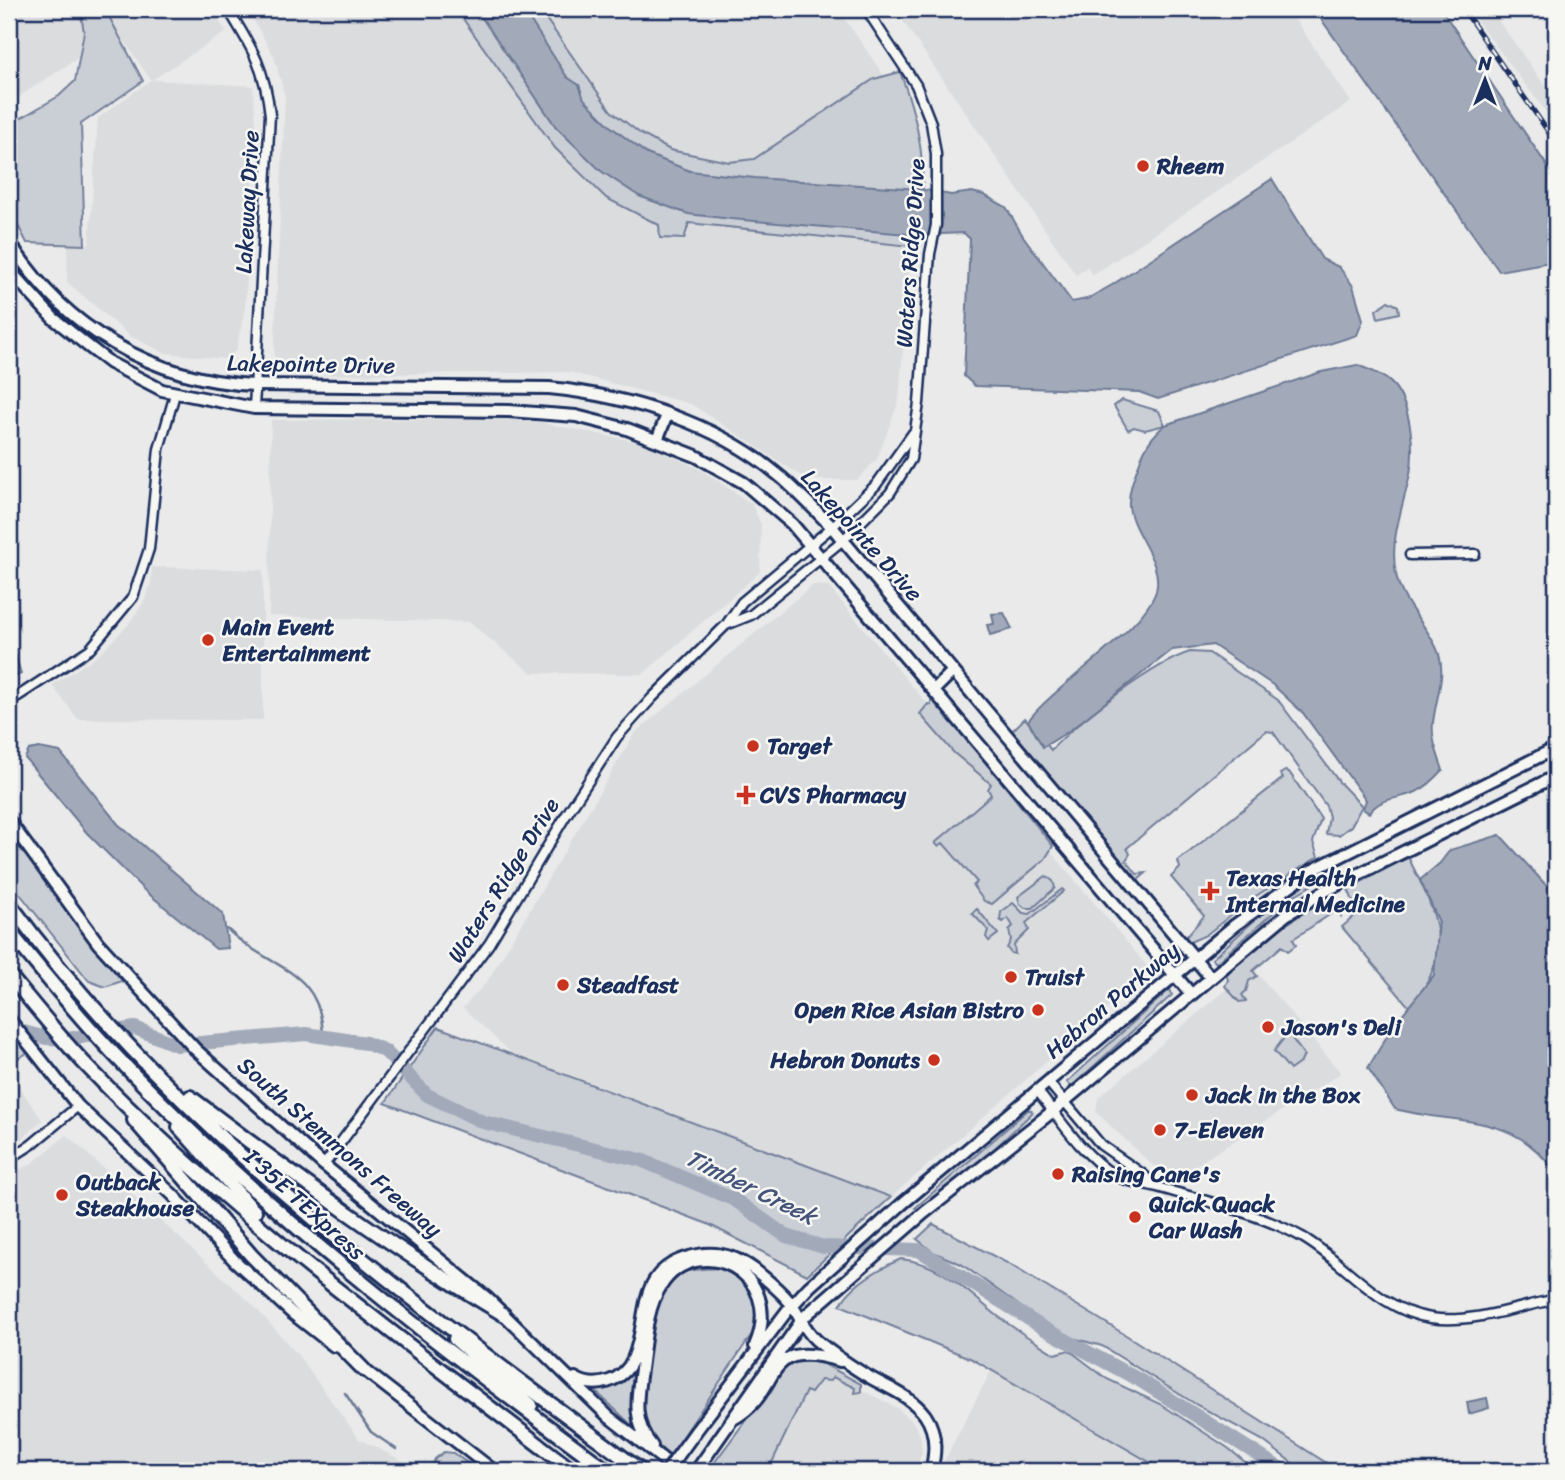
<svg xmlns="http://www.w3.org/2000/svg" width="1565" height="1480" font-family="Sriracha,sans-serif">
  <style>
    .built { fill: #dadcde }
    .green { fill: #caced5; stroke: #727e9a; stroke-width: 2 }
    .water { fill: #a2aaba; stroke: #6c7995; stroke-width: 2 }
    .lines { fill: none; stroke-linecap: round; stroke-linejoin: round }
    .stream { stroke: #6c7995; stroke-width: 2.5 }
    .river { stroke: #a2aaba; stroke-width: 14 }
    .minor-casing { stroke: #1b2f5e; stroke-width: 13 }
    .major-casing { stroke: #1b2f5e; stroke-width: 16 }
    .highway-casing { stroke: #1b2f5e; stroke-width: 18 }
    .minor { stroke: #f6f6f2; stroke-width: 8 }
    .major { stroke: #f6f6f2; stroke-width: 10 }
    .highway { stroke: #f6f6f2; stroke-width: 12 }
    .rail-casing { stroke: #1b2f5e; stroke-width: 5 }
    .rail { stroke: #f6f6f2; stroke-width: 2.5; stroke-dasharray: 8; stroke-linecap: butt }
    .major-bridge-casing { stroke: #1b2f5e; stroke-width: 16; stroke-linecap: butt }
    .major-bridge { stroke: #f6f6f2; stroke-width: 10 }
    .poi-dot { fill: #c8321e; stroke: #f6f6f2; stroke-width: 2.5 }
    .labels { text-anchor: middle; stroke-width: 5; stroke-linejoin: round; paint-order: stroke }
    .poi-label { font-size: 23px; font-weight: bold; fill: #1b2f5e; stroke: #f6f6f2; text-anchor: start }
    .street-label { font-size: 23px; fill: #1b2f5e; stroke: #f6f6f2 }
    .water-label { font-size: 24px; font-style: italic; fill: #44547a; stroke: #f6f6f2 }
  </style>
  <rect width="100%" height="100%" fill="#e9eae9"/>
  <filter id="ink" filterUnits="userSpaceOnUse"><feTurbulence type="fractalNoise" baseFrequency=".0143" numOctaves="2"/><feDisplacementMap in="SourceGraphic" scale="14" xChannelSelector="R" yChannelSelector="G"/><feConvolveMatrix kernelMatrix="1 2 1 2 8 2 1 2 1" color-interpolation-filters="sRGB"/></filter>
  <g filter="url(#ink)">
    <path class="built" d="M9 9H211L226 32 152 80 253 86 256 124 245 308 236 350 227 359 165 353 130 336 67 282 68 245 89 244 98 118 151 80 118 32 9 103Z
      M247 9H456L555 148 606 198 627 210 659 225 685 228 689 223 911 246 899 400 877 459 857 480H808L691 404 569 372 291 375 274 357 285 97 274 56Z
      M539 9H838L884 76 874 79 754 159 727 162 670 150 641 134 611 111Z
      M895 9H1288L1351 102 1093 275 1087 267 1076 275Z
      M1468 9H1490L1556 101V125Z
      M522 419 644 443 701 470 751 503 761 524 760 572 643 674 532 673 469 622 269 616 271 420Z
      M152 567 263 570V720L78 719 52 685 95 658 127 626 144 602 151 584Z
      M813 585 828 586 1151 971 891 1197 511 1053 463 1008 487 982 635 733Z
      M1252 967 1341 1073 1179 1176 1151 1164 1096 1112 1098 1098Z
      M9 1072 42 1120 15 1146 9 1148Z
      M67 1135 253 1305 297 1354 359 1439 423 1471H9V1174L30 1165Z
      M992 1369 1147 1461 1162 1471H939Z
      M824 1371 897 1408 913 1422 920 1434 922 1453 915 1471H769L806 1388Z"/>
    <path class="green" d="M80 9H105L143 81 81 124 85 245 27 243 9 208V125L59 96 75 81 84 32Z
      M456 9H539L611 111 641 134 670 150 729 162 754 159 874 79 900 72C926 140 925 177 920 247L689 223 684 239 660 238 659 225 606 198 555 148Z
      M1388 301 1398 306 1399 313 1378 318 1376 310Z
      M1122 400 1159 411 1165 425 1145 430 1134 427 1128 430 1114 406Z
      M1190 652 1209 653 1278 700 1340 783 1362 806 1351 826 1339 835 1326 834 1329 817 1326 806 1273 732 1266 731 1127 848 1130 854 1126 860 1137 874 1146 873 1138 880H1134L1010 733 1025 718 1051 750C1078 721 1154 663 1190 652Z
      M931 701 938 703 1053 846 1045 859 992 904 984 901 973 886 977 882 943 843 938 846 935 843 991 795 988 789 991 784 954 753 920 714 928 704 931 705Z
      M1285 771 1289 772 1321 819 1313 842 1318 857 1251 899 1206 935 1190 942 1185 938 1204 916 1171 877 1180 868 1178 861 1283 778 1280 774Z
      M9 826 122 981 105 987 89 981 9 880Z
      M1408 857C1438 916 1456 951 1410 1008L1342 927 1358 913 1348 889Z
      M1318 875 1322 879 1290 898 1216 963 1212 959 1271 905Z
      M1046 876 1053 881 1055 888 1033 908H1025L1020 904 1018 897Z
      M1062 889 1064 891 1026 923 1029 930 1014 945 1015 954 1011 953 1007 948 1011 940 1009 930 1013 926 1008 918 1003 922 1000 920 1001 912 1013 903 1023 913 1030 914Z
      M1329 896 1335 897 1342 908 1341 916 1337 910 1293 939 1296 945 1288 951 1282 946 1253 971 1257 976 1249 981 1246 991 1242 995 1246 1001 1239 1002 1225 986 1228 980 1226 974 1275 932Z
      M977 909 998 934 989 941 986 937 988 930 972 913Z
      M1170 989 1172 995 1071 1087 1067 1082Z
      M438 1027 891 1197 807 1275 708 1224 385 1103Z
      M9 1029 27 1053 9 1064Z
      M1288 1033 1304 1055 1301 1062 1290 1070 1274 1051Z
      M1029 1109 1033 1112 973 1169 921 1211 915 1208Z
      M933 1224 1009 1264 1129 1337 1339 1471H1303L1262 1440 1197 1405 1102 1346 1073 1338 1042 1322 961 1264 933 1252 917 1239Z
      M901 1259C942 1263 968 1293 999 1317 1017 1331 1036 1342 1055 1354L1069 1350 1107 1379 1162 1405 1228 1448 1256 1471H1165L972 1359 840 1305C853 1283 878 1269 901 1259Z
      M720 1268C753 1284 758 1295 754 1331L670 1456C661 1448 651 1440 647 1428 637 1399 648 1296 673 1278 685 1268 705 1269 720 1268Z
      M641 1343 637 1428 636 1429 592 1388 606 1387Z
      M808 1360 826 1365 861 1384V1392L854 1393 855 1388 833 1377 830 1381 821 1380 811 1393 806 1391 768 1471H708L781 1373 791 1362Z
      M444 1452 453 1453 479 1471H429L435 1459Z"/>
    <path class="water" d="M476 9H523L567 77 579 85 584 99 610 126 647 154 690 171 755 178 920 189 951 195 972 192 984 195 1006 207 1023 236 1072 302 1087 299 1112 285 1272 179 1322 259 1339 267 1353 286 1363 320 1357 335 1158 399 1139 392 975 386 964 376 970 239 964 233 919 235 731 219 688 214 639 196 601 171 556 127Z
      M1314 9H1441L1556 179V261L1499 271Z
      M1357 365C1370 370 1384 375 1394 386 1411 407 1415 448 1410 474 1403 507 1389 540 1396 574 1402 606 1429 625 1439 654 1446 677 1435 701 1433 723 1431 739 1438 755 1443 770 1435 779 1427 787 1416 792 1398 800 1382 796 1369 813L1363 809 1366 800 1303 713 1273 685 1213 645 1172 650 1069 731 1043 747 1028 721C1055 685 1144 630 1156 591 1164 562 1132 534 1129 506 1128 492 1134 477 1139 464 1145 447 1151 437 1165 425L1321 372Z
      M1004 613 1012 629 990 635 987 625 994 624 992 614Z
      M9 633 21 674 9 679Z
      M39 748 60 752 118 824 223 914 228 948 216 949 144 890 87 833 25 758 29 750Z
      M1500 835 1556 896V1174C1515 1111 1460 1126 1395 1109L1368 1068 1393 1026 1434 975 1439 922 1420 880 1440 863 1450 850Z
      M1487 1398 1489 1408 1469 1414 1467 1402Z"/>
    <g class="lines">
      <path class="stream" d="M227 929C269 970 321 967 323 1036
        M345 1393 371 1432 396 1449"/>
      <path class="river" d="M9 1028 46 1038 68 1039 135 1028 177 1045 306 1034 366 1043 385 1051 427 1095 483 1122 641 1160 735 1200 786 1236 824 1247 919 1250 1045 1329 1141 1381 1284 1471"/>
      <g class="minor-casing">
        <path id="minor" d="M228 9C252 48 265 68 270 115L254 408
          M1410 555 1475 554
          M726 625 751 615 843 540 890 493 911 459 919 403 930 254 936 225V154L931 123 916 85 866 9
          M9 702 90 649 133 597 149 549 159 449 175 394
          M1048 1082 1101 1145 1144 1175 1154 1186
          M1037 1090C1060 1120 1084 1157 1116 1176 1129 1183 1142 1183 1157 1187 1202 1200 1261 1214 1302 1237 1346 1262 1377 1310 1431 1318 1470 1324 1518 1307 1556 1299
          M9 1159 31 1145 78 1106
          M324 1165 489 944 565 817 617 737 652 698 726 625 742 602 832 527 876 485 913 433"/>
      </g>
      <g class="major-casing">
        <path id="major" d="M9 241C62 327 154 381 255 385L549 388C631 396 719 424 782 478 799 493 815 510 832 527L1211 978
          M9 270 53 318 88 346 110 363 162 390 254 408 509 411 576 416 627 429 696 456 744 483 792 524 1191 994
          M657 440 667 415
          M934 690 953 671
          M9 821 98 943 195 1049 324 1165 487 1298 609 1417 678 1471
          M9 1019 78 1106 173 1195 235 1261 292 1313 334 1346
          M358 1365 494 1471
          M575 1378C595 1390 623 1382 633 1359 651 1318 632 1267 698 1255 713 1252 730 1255 744 1263 756 1269 784 1294 792 1305 800 1317 804 1329 816 1340 830 1352 848 1364 864 1374 885 1387 909 1394 925 1415 937 1432 936 1452 931 1471
          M733 1419C785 1391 758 1336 840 1361
          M696 1431 787 1311 809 1287 902 1204 1235 925 1311 871 1556 748
          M652 1446C632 1422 637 1398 641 1369 645 1343 646 1309 661 1286 696 1230 787 1271 755 1346
          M696 1471 804 1317 924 1213 1053 1111 1286 915 1325 891 1556 776"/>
      </g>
      <g class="highway-casing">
        <path id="highway" d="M9 903C178 1133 415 1303 641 1471
          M9 931C42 971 75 1013 112 1052 260 1209 434 1343 608 1471
          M9 975C35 1006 60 1038 88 1067 234 1219 407 1343 573 1471
          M190 1097C292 1174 393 1249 503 1314
          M134 1120 251 1255 364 1370
          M179 1127 255 1212
          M455 1339 531 1405"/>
      </g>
      <use href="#minor" class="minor"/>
      <use href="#major" class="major"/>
      <use href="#highway" class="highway"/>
      <g class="rail-casing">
        <path id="rail" d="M1463 9 1556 143"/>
      </g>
      <use href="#rail" class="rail"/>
      <g class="major-bridge-casing">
        <path id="major-bridge" d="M667 1471 696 1431"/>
      </g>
      <use href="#major-bridge" class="major-bridge"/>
    </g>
  </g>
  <g class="poi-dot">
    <circle cx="1143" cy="166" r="7"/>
    <circle cx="208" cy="640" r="7"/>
    <circle cx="753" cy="746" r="7"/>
    <path d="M742.5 784.5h7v7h7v7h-7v7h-7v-7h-7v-7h7z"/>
    <path d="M1206.5 880.5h7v7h7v7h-7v7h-7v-7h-7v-7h7z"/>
    <circle cx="1011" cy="977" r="7"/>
    <circle cx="563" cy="985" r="7"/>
    <circle cx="1038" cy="1010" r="7"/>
    <circle cx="1268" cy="1027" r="7"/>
    <circle cx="934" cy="1060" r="7"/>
    <circle cx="1192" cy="1095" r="7"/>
    <circle cx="1160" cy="1130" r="7"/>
    <circle cx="1058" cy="1174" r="7"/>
    <circle cx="62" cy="1195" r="7"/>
    <circle cx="1135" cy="1217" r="7"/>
  </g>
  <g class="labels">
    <g class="poi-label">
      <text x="1157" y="174">Rheem</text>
      <text x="222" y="635">Main Event<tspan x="222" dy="26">Entertainment</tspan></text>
      <text x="767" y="754">Target</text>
      <text x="760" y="803">CVS Pharmacy</text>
      <text x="1226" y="886">Texas Health<tspan x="1226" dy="26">Internal Medicine</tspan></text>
      <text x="1025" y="985">Truist</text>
      <text x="577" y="993">Steadfast</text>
      <text x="1024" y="1018" text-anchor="end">Open Rice Asian Bistro</text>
      <text x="1282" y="1035">Jason's Deli</text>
      <text x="920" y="1068" text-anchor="end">Hebron Donuts</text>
      <text x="1206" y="1103">Jack in the Box</text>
      <text x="1174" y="1138">7-Eleven</text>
      <text x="1072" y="1182">Raising Cane's</text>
      <text x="76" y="1190">Outback<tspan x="76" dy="26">Steakhouse</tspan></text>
      <text x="1149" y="1212">Quick Quack<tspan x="1149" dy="26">Car Wash</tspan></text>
    </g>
    <g class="street-label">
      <text transform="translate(247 202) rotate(-87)" y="8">Lakeway Drive</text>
      <text transform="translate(910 253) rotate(-86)" y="8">Waters Ridge Drive</text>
      <text transform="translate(311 364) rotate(1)" y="8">Lakepointe Drive</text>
      <text transform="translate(862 535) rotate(48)" y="8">Lakepointe Drive</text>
      <text transform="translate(503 880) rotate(-58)" y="8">Waters Ridge Drive</text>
      <text transform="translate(1112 1000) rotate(-40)" y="8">Hebron Parkway</text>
      <text transform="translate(340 1147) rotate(41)" y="8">South Stemmons Freeway</text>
      <text transform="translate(305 1204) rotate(42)" y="8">I 35E TEXpress</text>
    </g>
    <g class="water-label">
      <text transform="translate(751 1187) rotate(26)" y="8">Timber Creek</text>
    </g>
  </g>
  <rect width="1565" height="1480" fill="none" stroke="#f6f6f2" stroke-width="35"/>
  <rect x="18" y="18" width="1530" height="1445" fill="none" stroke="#1b2f5e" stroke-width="2.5" filter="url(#ink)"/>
  <g transform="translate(1485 80)" stroke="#f6f6f2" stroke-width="5" paint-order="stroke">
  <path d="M0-5L12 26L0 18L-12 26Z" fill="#1b2f5e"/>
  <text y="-10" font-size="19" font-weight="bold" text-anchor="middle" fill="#1b2f5e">N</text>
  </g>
</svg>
